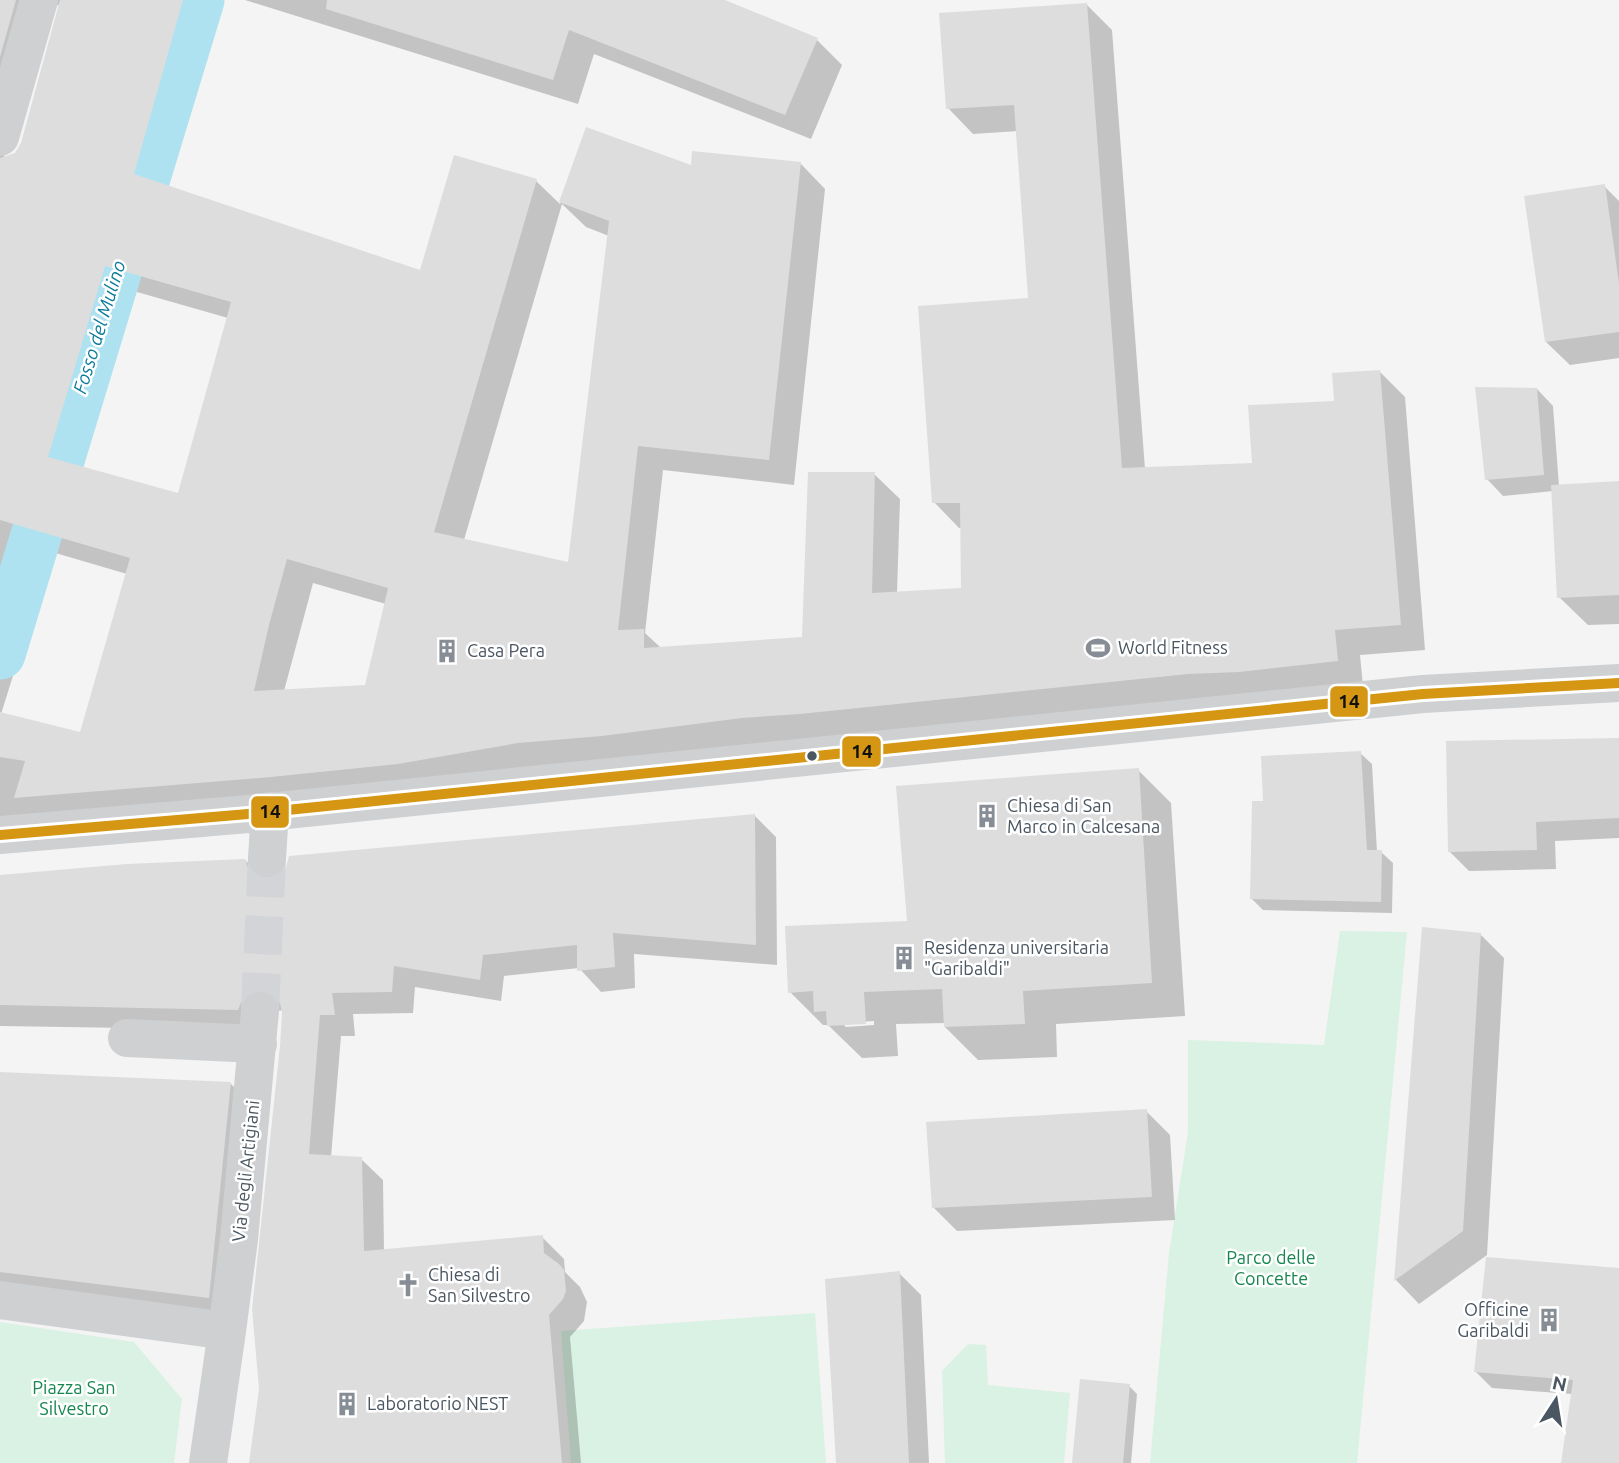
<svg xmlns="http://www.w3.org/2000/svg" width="1619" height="1463" font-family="Ubuntu,sans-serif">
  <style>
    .green { fill: #d9f2e3 }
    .shadow { fill: #0003; fill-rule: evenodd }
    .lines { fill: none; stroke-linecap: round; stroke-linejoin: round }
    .canal { stroke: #aee2f0; stroke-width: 51 }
    .building { fill: #ddddde; fill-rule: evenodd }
    .minor-tunnel { stroke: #d2d4d7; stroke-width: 38; stroke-dasharray: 38 19; stroke-linecap: butt }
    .minor { stroke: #ced0d2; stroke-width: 38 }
    .bus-1-casing { stroke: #fff; stroke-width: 16 }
    .bus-1 { stroke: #d49613; stroke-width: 10 }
    .bus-dot { fill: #4a5661; stroke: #fff; stroke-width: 2.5 }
    .labels { text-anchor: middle; stroke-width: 5; stroke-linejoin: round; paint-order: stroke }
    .poi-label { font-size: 18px; fill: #4a5661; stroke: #fff; text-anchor: start }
    .street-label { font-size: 18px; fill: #4a5661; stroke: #fff }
    .park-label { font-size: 18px; fill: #17864f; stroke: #fff }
    .water-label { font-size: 19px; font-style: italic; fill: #0c7c9b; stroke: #fff }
    .line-badge { stroke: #fff; stroke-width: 2.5 }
    .pale-badge-label { font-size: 19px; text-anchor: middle; font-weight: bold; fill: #111 }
  </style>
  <rect width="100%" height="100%" fill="#f4f4f4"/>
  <path class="green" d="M1340 931 1407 932 1357 1463H1150L1169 1253 1188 1132V1040L1324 1045Z
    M815 1313 826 1463H571L561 1331Z
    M0 1322 134 1342 182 1399 174 1463H0Z
    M968 1344 986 1345 988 1385 1070 1393 1064 1463H945L942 1371Z"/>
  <path class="shadow" d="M0 0H215L163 185 421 273 536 181 560 204 587 129 692 167 800 163 825 189 794 485 663 470 645 633 661 648 804 638 874 474 900 499 897 593 962 590V528H959L934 502 1030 300 1018 131 973 134 948 108 1087 5 1112 30 1145 469 1254 465 1380 372 1405 397 1425 650 1360 655 1363 686 0 823ZM62 3 23 144 17 153 3 160 43 20 50 9ZM562 204 586 227 609 236 570 564 464 540ZM130 290 228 318 179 495 77 467ZM52 552 127 574 81 734 1 714ZM313 583 386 604 366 687 284 691Z
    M245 0H720L817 40 842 65 811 139 594 54 578 104Z
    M1604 186 1619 201V358L1570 365 1546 342Z
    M1537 389 1553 406 1559 486 1619 483V624L1588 625 1559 597 1553 491 1503 496 1487 479Z
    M1619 739V838L1555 841 1556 869 1469 871 1449 851Z
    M1360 753 1372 764 1377 852H1381L1393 863 1392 913 1263 910 1251 898 1265 803Z
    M1138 770 1171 803 1185 1016 1056 1024 1057 1057 978 1060 945 1027V1023L896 1024 898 1056 862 1058 828 1025H823L790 992 908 923ZM874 1021V1025L846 1027 842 1023Z
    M755 816 776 837 777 965 634 954 635 988 601 992 579 968 504 976 501 1001 415 987 413 1013 353 1014 355 1036H341L331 1157 361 1159 383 1180 384 1251 542 1237 564 1259 565 1272 580 1287 587 1302 584 1321 570 1337 581 1463H251L261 1389 283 1010 272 1012 260 1030 0 1026V876L245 860 266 882Z
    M1424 929 1480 934 1504 958 1487 1255 1419 1304 1396 1280Z
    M0 1074 231 1084 247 1100 225 1313 0 1286Z
    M1146 1111 1170 1135 1175 1220 957 1231 933 1207Z
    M1619 1270V1463H1563L1572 1394 1492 1388 1476 1372Z
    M899 1273 921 1295 929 1463H838Z
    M1129 1386 1137 1394 1131 1463H1073Z"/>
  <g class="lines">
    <path class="canal" d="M0 654 199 0"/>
  </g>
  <path class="building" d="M0 0H16L0 57Z
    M60 0H183L134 174 420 270 454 155 537 179 434 532 568 562 609 221 559 202 586 127 691 165 692 151 801 162 769 460 638 446 618 630 644 629V648L802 637 808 472H875L872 593 961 588 960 503H932L918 306 1028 298 1014 105 946 109 939 13 1087 3 1122 468 1252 463 1248 405 1334 401 1332 373 1380 370 1401 625 1335 630 1338 661 1239 672 1188 674 800 714 742 718 602 736 518 743 398 764 271 777 14 798 25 761 0 757V712L80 732 130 558 0 520V158L15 153 21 143ZM105 266 231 302 178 493 48 457ZM287 559 388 588 365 685 254 691 269 625Z
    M327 0H725L818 38 785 115 569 30 553 80 326 9Z
    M1605 184 1619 283V332L1545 342 1524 196Z
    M1475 387 1537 388 1544 475 1485 480Z
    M1619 481V595L1557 598 1551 485Z
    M1619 738V818L1536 822 1537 850 1448 852 1446 741Z
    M1361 751 1367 850H1382L1381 902 1250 899 1252 801H1263L1261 756Z
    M1139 768 1152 983 1023 991 1025 1024 944 1027 942 989 864 992 866 1024 827 1026 826 1011 814 1012 813 991 788 993 785 926 907 921 896 786Z
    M755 814 756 945 613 933 615 967 577 971V945L483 955 480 980 394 966 392 992 332 993 335 1015H320L309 1154 362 1157 364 1251 543 1235 544 1253 559 1264 564 1270 566 1291 563 1299 549 1315 562 1463H249L259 1389 252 1309 280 1046 282 1013 280 1003 273 994 261 989 250 991 243 998 238 1010 0 1005V875L127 864 245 859 248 868 254 876 266 880 277 877 285 871 289 856Z
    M1422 927 1481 933 1463 1231 1394 1281Z
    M0 1072 231 1082 209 1298 0 1272Z
    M1147 1109 1152 1197 932 1208 926 1122Z
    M1486 1257 1619 1268V1463H1561L1573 1380 1474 1372Z
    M900 1271 909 1463H836L825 1279Z
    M1080 1379 1130 1384 1123 1463H1072Z"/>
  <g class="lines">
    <path class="minor-tunnel" d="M260 1011 267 858"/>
    <path class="minor" d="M0 137 39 0
      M0 835 248 814 1423 694 1619 683
      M267 858 270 811
      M127 1038 258 1044
      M0 1300 227 1331 208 1463
      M227 1331 239 1239 260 1011"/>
    <g class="bus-1-casing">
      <path id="bus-1" d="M0 835 248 814 1423 694 1619 683"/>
    </g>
    <use href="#bus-1" class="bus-1"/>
  </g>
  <defs>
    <g id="stadium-bare" transform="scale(1.89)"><path d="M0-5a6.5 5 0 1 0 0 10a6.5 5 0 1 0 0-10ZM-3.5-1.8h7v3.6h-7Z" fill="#868d94" stroke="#fff" stroke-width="2.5" paint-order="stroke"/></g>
    <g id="building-bare" transform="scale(1.89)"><path d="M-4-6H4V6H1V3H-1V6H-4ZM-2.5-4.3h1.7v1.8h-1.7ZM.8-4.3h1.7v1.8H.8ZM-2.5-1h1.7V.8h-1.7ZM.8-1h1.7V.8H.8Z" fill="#868d94" stroke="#fff" stroke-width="2.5" paint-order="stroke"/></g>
    <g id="church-bare" transform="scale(1.89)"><path d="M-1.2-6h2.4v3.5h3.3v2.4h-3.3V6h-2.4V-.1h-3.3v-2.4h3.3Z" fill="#868d94" stroke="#fff" stroke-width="2.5" paint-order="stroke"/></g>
  </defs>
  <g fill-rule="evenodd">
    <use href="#stadium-bare" x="1098" y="648"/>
    <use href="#building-bare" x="447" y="651"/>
    <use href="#building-bare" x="987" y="816"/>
    <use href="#building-bare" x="904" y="958"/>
    <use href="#church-bare" x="408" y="1285"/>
    <use href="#building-bare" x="1549" y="1320"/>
    <use href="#building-bare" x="347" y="1404"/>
  </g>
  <circle class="bus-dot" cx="812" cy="756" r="6"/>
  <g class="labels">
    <g class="poi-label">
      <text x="1118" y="654">World Fitness</text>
      <text x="467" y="657">Casa Pera</text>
      <text x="1007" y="812">Chiesa di San<tspan x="1007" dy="21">Marco in Calcesana</tspan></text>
      <text x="924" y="954">Residenza universitaria<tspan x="924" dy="21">"Garibaldi"</tspan></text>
      <text x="428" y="1281">Chiesa di<tspan x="428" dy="21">San Silvestro</tspan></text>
      <text x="1529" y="1316" text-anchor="end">Officine<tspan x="1529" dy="21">Garibaldi</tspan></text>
      <text x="367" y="1410">Laboratorio NEST</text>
    </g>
    <g class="street-label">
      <text transform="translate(246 1171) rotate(-84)" y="6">Via degli Artigiani</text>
    </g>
    <g class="park-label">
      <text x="1271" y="1264">Parco delle<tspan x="1271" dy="21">Concette</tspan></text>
      <text x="74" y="1394">Piazza San<tspan x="74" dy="21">Silvestro</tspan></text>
    </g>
    <g class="water-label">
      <text transform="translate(99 327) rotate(-73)" y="7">Fosso del Mulino</text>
    </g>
  </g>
  <g class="line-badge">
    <rect x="1329" y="685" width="40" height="33" rx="7" fill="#d49613"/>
    <rect x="841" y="735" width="41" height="33" rx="7" fill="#d49613"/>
    <rect x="250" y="795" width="40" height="34" rx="7" fill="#d49613"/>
  </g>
  <g class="pale-badge-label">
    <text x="1349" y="708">14</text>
    <text x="862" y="758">14</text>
    <text x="270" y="818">14</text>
  </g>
  <g transform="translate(1556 1400) rotate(12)" stroke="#ffffff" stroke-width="5" paint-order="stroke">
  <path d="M0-5L12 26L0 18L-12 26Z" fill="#4a5661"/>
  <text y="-10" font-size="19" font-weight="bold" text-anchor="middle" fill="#4a5661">N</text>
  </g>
</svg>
